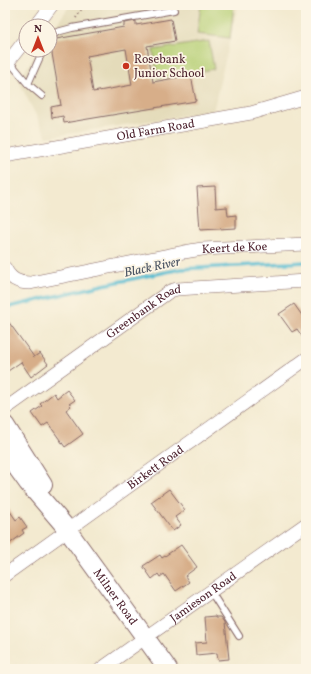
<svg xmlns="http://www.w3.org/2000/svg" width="311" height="674" font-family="Vollkorn,serif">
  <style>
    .built { fill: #e4dbba }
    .green { fill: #b6cf74; stroke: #807750 }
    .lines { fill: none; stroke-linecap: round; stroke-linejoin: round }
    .stream { stroke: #53bbd1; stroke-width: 3.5 }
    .building { fill: #d7ae89; fill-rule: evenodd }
    .lane-casing { stroke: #856665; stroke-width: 8 }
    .street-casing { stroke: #856665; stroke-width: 14 }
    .secondary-casing { stroke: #856665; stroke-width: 20 }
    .path { stroke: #856665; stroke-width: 2; stroke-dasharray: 1 3; stroke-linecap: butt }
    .lane { stroke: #fff; stroke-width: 6 }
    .street { stroke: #fff; stroke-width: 13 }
    .secondary { stroke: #fff; stroke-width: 18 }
    .poi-dot { fill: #c8321e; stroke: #fcf5e5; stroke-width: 1.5 }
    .labels { text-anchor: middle; stroke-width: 3.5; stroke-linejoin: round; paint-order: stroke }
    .poi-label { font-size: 12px; fill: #4a1f2b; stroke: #fcf5e5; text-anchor: start }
    .street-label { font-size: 12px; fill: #4a1f2b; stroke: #fcf5e5 }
    .water-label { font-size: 13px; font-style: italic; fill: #4d5665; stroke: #fcf5e5 }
  </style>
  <rect width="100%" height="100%" fill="#fcf5e5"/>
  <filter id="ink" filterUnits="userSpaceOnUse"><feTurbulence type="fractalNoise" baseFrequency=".025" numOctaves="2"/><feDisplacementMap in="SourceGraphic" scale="8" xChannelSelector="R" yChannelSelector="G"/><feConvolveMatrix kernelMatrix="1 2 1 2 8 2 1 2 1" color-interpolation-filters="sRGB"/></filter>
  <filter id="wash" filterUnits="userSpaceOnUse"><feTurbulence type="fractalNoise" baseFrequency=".012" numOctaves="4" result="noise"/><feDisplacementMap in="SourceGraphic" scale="16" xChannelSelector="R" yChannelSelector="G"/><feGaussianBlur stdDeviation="0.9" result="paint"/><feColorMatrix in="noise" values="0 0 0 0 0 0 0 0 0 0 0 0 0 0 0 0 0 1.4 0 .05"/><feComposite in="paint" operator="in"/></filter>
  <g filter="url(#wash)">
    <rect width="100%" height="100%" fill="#f3ead0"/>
    <path class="built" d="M70 5H238L213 111 47 137 18 80 39 50H50V34Z"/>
    <path class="green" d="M201 5H234L230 38 197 34Z
      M209 41 214 69 158 78 153 50Z"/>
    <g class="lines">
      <path class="stream" d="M5 308 103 285 181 269 306 262"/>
    </g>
    <g id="blocks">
      <path class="building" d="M171 19 175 41 147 46 153 82 191 75 196 101 64 123 63 116 52 118 51 107 61 105 50 42 56 39 124 27V23L136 21V25ZM126 49 132 85 93 92 87 56Z
        M215 187 216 208 227 207 228 216 236 215V228L200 230 197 188Z
        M294 304 306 321V342L297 329 292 332 279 314Z
        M5 317 34 357 40 353 48 364 31 377 21 362 5 373Z
        M67 390 75 400 69 404 71 406 66 410 83 434 65 447 48 423 42 427 32 413 42 406 40 404 54 393 57 398Z
        M169 489 185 510 175 517 181 525 173 531 151 502Z
        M5 504 16 520 20 517 27 527 22 530 24 533 5 547Z
        M181 545 197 567 185 576 189 582 176 591 164 574 160 577 158 574 152 579 143 566 160 555 162 558Z
        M216 616V617H221L225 622 229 659 218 660 217 653 196 655 195 643 207 642 205 617Z"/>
    </g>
  </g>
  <g filter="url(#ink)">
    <use href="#blocks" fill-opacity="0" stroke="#856665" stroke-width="1"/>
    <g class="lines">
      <g class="lane-casing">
        <path id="lane" d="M50 38 57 32 72 28 174 10
          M9 61 28 84 42 96
          M28 84 43 50
          M211 592 239 636"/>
      </g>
      <g class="street-casing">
        <g id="street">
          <path d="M36 26 52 5"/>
          <path d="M5 66 26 39"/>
          <path id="s1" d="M5 156 251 113 306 97"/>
          <path id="s2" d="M5 268C10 279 18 283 30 283L184 252 202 249 306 244"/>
          <path id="s3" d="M5 409 170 291 177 289 306 281"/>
          <path id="s4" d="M5 575 306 359"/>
          <path id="s5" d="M101 669 306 524"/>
        </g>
      </g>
      <g class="secondary-casing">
        <g id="secondary">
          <path d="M5 425 43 485"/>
          <path id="s6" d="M5 451 28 483 63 524 168 669"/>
        </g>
      </g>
      <path class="path" d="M76 18 85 5"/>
      <use href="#lane" class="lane"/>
      <use href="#street" class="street"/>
      <use href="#secondary" class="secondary"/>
    </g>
  </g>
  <circle class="poi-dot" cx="126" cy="66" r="4"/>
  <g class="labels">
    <g class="poi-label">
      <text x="134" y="63">Rosebank<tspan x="134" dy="14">Junior School</tspan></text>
    </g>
    <g class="street-label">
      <text dy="4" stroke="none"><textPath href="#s1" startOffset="153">Old Farm Road</textPath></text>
      <text dy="4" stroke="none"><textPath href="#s2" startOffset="239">Keert de Koe</textPath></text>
      <text dy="4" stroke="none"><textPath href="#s3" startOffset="170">Greenbank Road</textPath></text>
      <text dy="4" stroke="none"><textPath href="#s4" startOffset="185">Birkett Road</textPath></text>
      <text dy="4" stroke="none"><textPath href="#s6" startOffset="183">Milner Road</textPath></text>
      <text dy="4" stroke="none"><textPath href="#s5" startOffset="125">Jamieson Road</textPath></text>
    </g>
    <g class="water-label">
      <text transform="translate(152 266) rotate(-12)" y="5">Black River</text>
    </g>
  </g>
  <rect width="311" height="674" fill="none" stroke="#fcf5e5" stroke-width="20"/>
  <g transform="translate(38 38)"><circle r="19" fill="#fcf5e5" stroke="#b59f9b"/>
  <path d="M0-3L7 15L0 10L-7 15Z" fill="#c8321e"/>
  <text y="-6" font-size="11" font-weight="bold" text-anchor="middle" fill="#4a1f2b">N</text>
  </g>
</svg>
